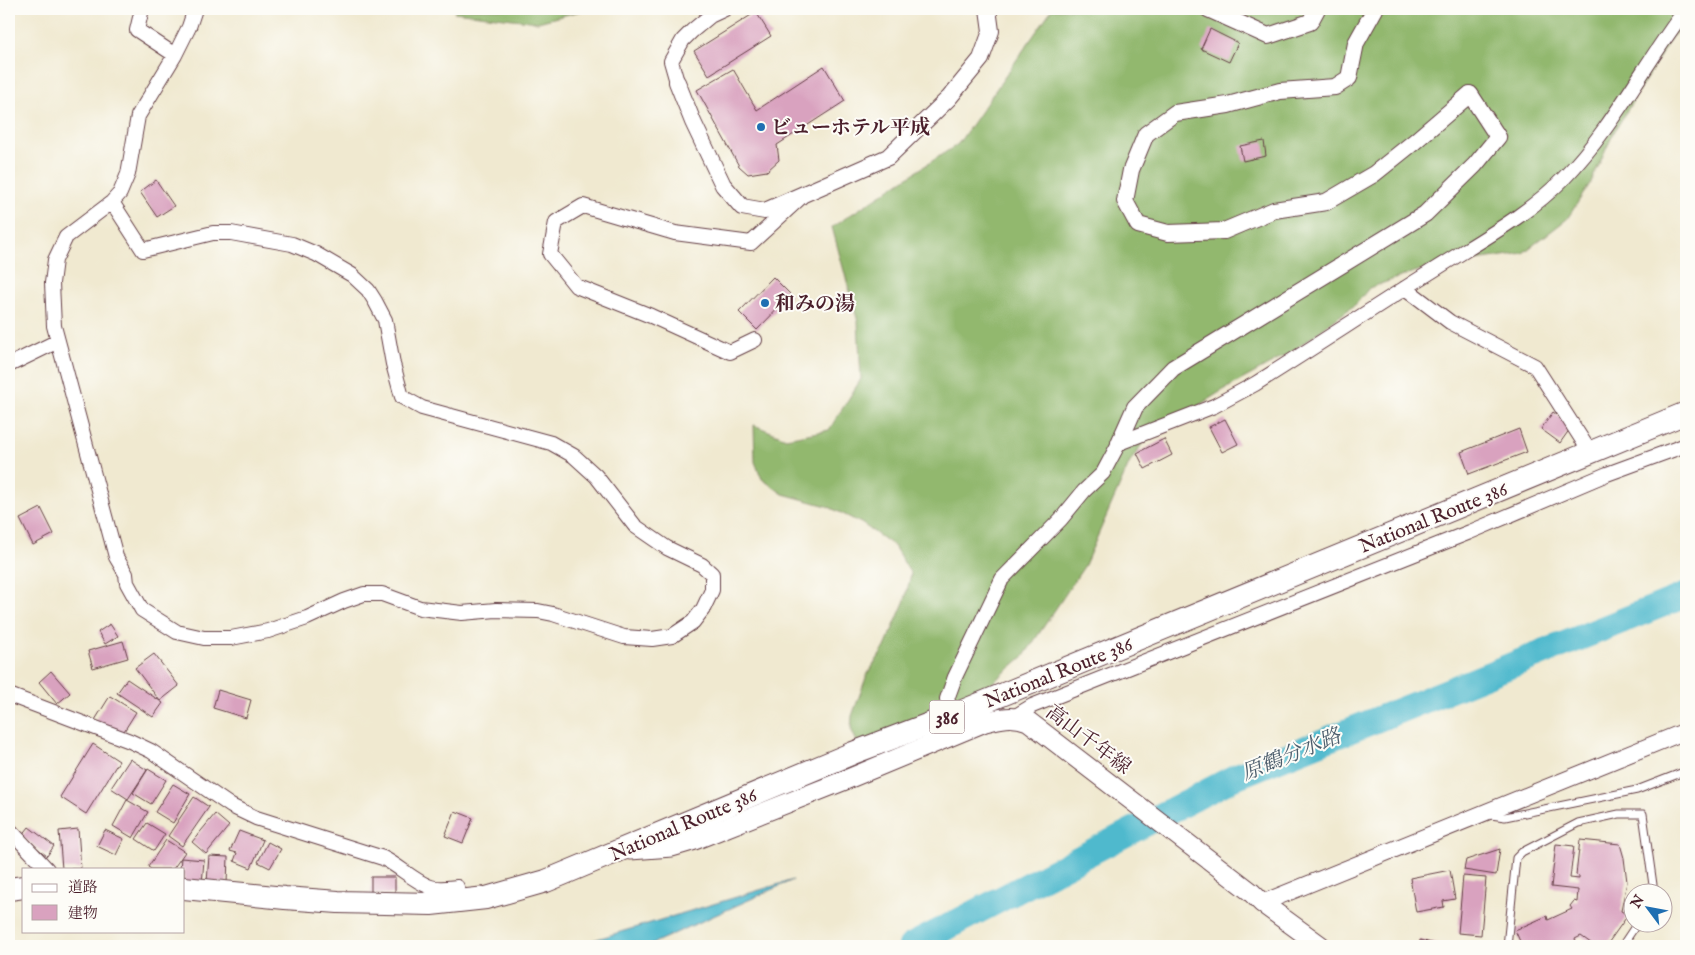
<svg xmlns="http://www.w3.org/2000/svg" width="1695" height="955" font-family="'IM FELL English','Noto Serif JP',serif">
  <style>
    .forest { fill: #92b86e; stroke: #6e6c4c }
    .water { fill: #50b9cd; stroke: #4d6c7c }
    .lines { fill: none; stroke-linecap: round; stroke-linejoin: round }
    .river { stroke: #50b9cd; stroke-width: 26 }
    .building { fill: #d9a2bf }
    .service-casing { stroke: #633d44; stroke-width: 9 }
    .minor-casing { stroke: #633d44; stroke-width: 16 }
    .tertiary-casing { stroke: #633d44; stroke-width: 18 }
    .secondary-casing { stroke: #633d44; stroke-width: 21 }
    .trunk-casing { stroke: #633d44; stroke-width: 24 }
    .service { stroke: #fff; stroke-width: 7 }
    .minor { stroke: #fff; stroke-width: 14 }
    .tertiary { stroke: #fff; stroke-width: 16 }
    .secondary { stroke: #fff; stroke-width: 19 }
    .trunk { stroke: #fff; stroke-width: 22 }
    .poi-dot { fill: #1f6fb2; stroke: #fdfcf7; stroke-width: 2 }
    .labels { text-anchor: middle; stroke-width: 4; stroke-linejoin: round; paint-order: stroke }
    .shield { fill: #fdfcf7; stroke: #806168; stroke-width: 1 }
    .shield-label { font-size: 19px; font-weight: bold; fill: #4a1f2b }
    .poi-label { font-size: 20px; font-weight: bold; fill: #4a1f2b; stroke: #fdfcf7; text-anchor: start }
    .street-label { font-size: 20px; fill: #4a1f2b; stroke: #fdfcf7 }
    .water-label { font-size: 21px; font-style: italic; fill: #4c5d6c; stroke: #fdfcf7 }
  </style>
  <rect width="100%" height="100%" fill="#fdfcf7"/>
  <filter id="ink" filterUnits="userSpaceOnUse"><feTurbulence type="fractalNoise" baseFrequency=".02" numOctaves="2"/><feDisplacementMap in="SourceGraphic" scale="10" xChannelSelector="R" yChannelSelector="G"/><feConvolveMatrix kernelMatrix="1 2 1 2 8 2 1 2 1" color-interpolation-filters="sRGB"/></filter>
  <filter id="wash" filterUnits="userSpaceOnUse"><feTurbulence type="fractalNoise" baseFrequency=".0096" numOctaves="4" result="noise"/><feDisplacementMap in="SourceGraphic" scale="20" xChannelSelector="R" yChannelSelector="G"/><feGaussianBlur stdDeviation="1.12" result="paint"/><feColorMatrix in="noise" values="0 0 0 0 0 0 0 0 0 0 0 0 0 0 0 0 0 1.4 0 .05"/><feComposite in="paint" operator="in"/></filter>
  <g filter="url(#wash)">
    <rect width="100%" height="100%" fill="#f0e9d0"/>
    <path class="forest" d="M456 9H588L538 22 454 12Z
      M1052 9H1686V21L1671 38 1614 132 1591 182 1567 219 1523 253 1429 267 1369 288 1356 304 1290 353 1220 392 1145 439 1129 464 1085 565 1024 656 963 708 859 746 851 729 852 716 867 675 885 647 905 600 911 574 894 546 861 523 827 506 783 494 762 479 755 462 754 425 786 438 829 430 861 379 858 322 832 227 958 144Z"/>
    <path class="water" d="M793 880 647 946H574Z"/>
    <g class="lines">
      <path class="river" d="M911 946 1237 776 1686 595"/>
    </g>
    <g id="blocks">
      <path class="building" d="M756 12 771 36 709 75 694 51Z
        M1210 29 1238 43 1229 62 1201 49Z
        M824 66 845 101 777 145 779 160 767 171 748 174 739 166 697 90 733 69 757 110Z
        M1264 141 1266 156 1243 161 1240 146Z
        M156 180 174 206 157 217 140 192Z
        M773 277 791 295 757 330 739 312Z
        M1553 412 1572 426 1560 443 1541 429Z
        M1225 419 1238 444 1222 452 1209 427Z
        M1519 429 1527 452 1469 474 1461 452Z
        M1164 439 1172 455 1145 469 1137 453Z
        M41 508 54 534 33 545 20 519Z
        M110 624 118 636 105 644 98 632Z
        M123 641 128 658 93 668 88 651Z
        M154 654 179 686 160 701 135 668Z
        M51 671 70 693 57 704 39 682Z
        M127 679 163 703 153 717 117 693Z
        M218 690 251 700 246 718 213 708Z
        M110 696 136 712 121 736 95 720Z
        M93 744 119 761 86 814 60 797Z
        M130 759 147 770 128 799 111 788Z
        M148 769 166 780 151 804 133 793Z
        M173 784 190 794 173 823 155 812Z
        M194 797 209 807 182 846 168 836Z
        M127 800 148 812 133 838 113 826Z
        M455 811 473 818 463 843 445 836Z
        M215 814 229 826 206 854 192 842Z
        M147 823 165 834 154 851 136 839Z
        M29 827 54 846 47 856 22 836Z
        M78 829 81 869H62L59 831Z
        M105 830 124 839 116 855 97 846Z
        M239 831 263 840 251 868 234 861 237 853 230 851Z
        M166 840 185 852 173 869H151L148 867Z
        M1580 840 1620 844 1624 858 1627 882 1621 911 1628 915 1606 946H1595L1581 936 1575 939 1578 946H1522L1515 930 1547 916 1548 920 1572 909 1570 906 1574 901 1577 902 1578 890 1551 887 1556 844 1574 846 1570 878 1579 879V876L1576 875Z
        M268 842 281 849 270 868 258 862Z
        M1500 849 1496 875 1464 870 1466 860Z
        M209 856 228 857 227 883 207 882Z
        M181 858 204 860 202 884 184 882V869H180Z
        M1450 870 1455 899 1443 901 1444 907 1416 912 1410 878Z
        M1463 876 1486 878 1481 935 1458 933Z
        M371 877H395V894H371Z
        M1420 940 1443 946H1419Z"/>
    </g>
  </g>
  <g filter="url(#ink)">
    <use href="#blocks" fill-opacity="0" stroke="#633d44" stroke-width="1"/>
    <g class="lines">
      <g class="service-casing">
        <path id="service" d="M1491 815 1505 817 1637 790 1686 771
          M1507 946 1516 858 1522 852 1578 823 1619 814H1643L1654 892
          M1622 946 1638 922"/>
      </g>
      <g class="minor-casing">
        <path id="minor" d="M142 9 137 30 175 55
          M677 82 671 61 683 40 692 31 710 16 725 9
          M112 202 143 250 213 233H231L292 244 316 254 352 275 368 290 375 301 385 320 393 364 402 397 422 408 551 443 574 456 596 476 635 526 667 548 702 565 712 574V590L703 609 693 622 672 636 652 639 624 637 553 614 538 611 496 610 462 613 420 608 382 594H364L344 601 307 618 268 631 231 638H204L177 632 142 610 127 583 126 574 116 557 54 326 52 283 55 260 66 237 112 202 120 193 128 174 138 116 175 55 189 27 195 9
          M1405 288 1450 322 1535 366 1590 452
          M755 340 730 352 651 316 576 286 550 254 556 222 583 206 675 233 751 243 801 197
          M9 365 58 341
          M9 695 130 741 151 751 231 806 256 818 383 858C399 866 413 880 428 886 437 890 447 888 457 887L461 901
          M953 715 947 699 955 677 1002 579 1061 519 1084 491 1103 473 1119 443 1214 406 1255 384C1316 346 1376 306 1437 268 1481 240 1528 215 1564 178 1613 128 1644 64 1686 9
          M1014 717 1032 706 1470 532 1607 474 1686 445
          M9 829 47 869"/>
      </g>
      <g class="tertiary-casing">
        <path id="tertiary" d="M1208 9 1268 36 1310 22 1317 9
          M677 82 693 122 723 185 742 207 765 211 888 157 949 98 981 59 991 31 988 9
          M1119 443 1135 407 1173 368 1425 214 1475 165 1498 137 1470 94 1414 142 1374 174 1326 202 1274 210 1224 231 1168 233 1138 225 1125 201 1131 170 1146 134 1175 113 1228 105 1280 91 1335 87 1349 78 1356 43 1375 9
          M1262 903 1686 731"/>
      </g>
      <g class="secondary-casing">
        <path id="secondary" d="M630 850 672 847 692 841 843 781 985 722C1000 718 1013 715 1028 721L1251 892 1262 903 1321 946"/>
      </g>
      <g class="trunk-casing">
        <path id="trunk" d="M184 888 285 898 338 902 431 904 486 898 546 881 853 753 953 715 1686 413
          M9 889 24 887"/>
      </g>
      <use href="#service" class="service"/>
      <use href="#minor" class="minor"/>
      <use href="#tertiary" class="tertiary"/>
      <use href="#secondary" class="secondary"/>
      <use href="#trunk" class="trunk"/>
    </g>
  </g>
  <g class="poi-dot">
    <circle cx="761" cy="127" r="5"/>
    <circle cx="765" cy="303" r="5"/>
  </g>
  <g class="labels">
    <rect class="shield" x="929.5" y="700.5" width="35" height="33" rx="4"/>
    <g class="shield-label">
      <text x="947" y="724">386</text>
    </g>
    <g class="poi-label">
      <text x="771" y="134">ビューホテル平成</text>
      <text x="775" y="310">和みの湯</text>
    </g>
    <g class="street-label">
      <text transform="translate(1433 517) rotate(-22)" y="7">National Route 386</text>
      <text transform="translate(1058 672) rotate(-22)" y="7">National Route 386</text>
      <text transform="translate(1089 739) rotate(37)" y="7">高山千年線</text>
      <text transform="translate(683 824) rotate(-23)" y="7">National Route 386</text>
    </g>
    <g class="water-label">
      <text transform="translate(1291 754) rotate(-22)" y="7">原鶴分水路</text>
    </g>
  </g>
  <rect width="1695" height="955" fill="none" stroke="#fdfcf7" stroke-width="30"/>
  <rect x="22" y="868" width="162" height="65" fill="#fdfcf7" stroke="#b5a4a5"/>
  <rect x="32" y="884" width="25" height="8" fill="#ffffff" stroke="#b5a4a5"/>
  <text x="68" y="892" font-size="15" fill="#4a1f2b">道路</text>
  <rect x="32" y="905" width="25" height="15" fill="#d9a2bf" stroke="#b5a4a5"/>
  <text x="68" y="918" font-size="15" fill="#4a1f2b">建物</text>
  <g transform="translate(1648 908) rotate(302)"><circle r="24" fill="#fdfcf7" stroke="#b5a4a5"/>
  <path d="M0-4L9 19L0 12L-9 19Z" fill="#1f6fb2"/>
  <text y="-8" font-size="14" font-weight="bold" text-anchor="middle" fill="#4a1f2b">N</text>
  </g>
</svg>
